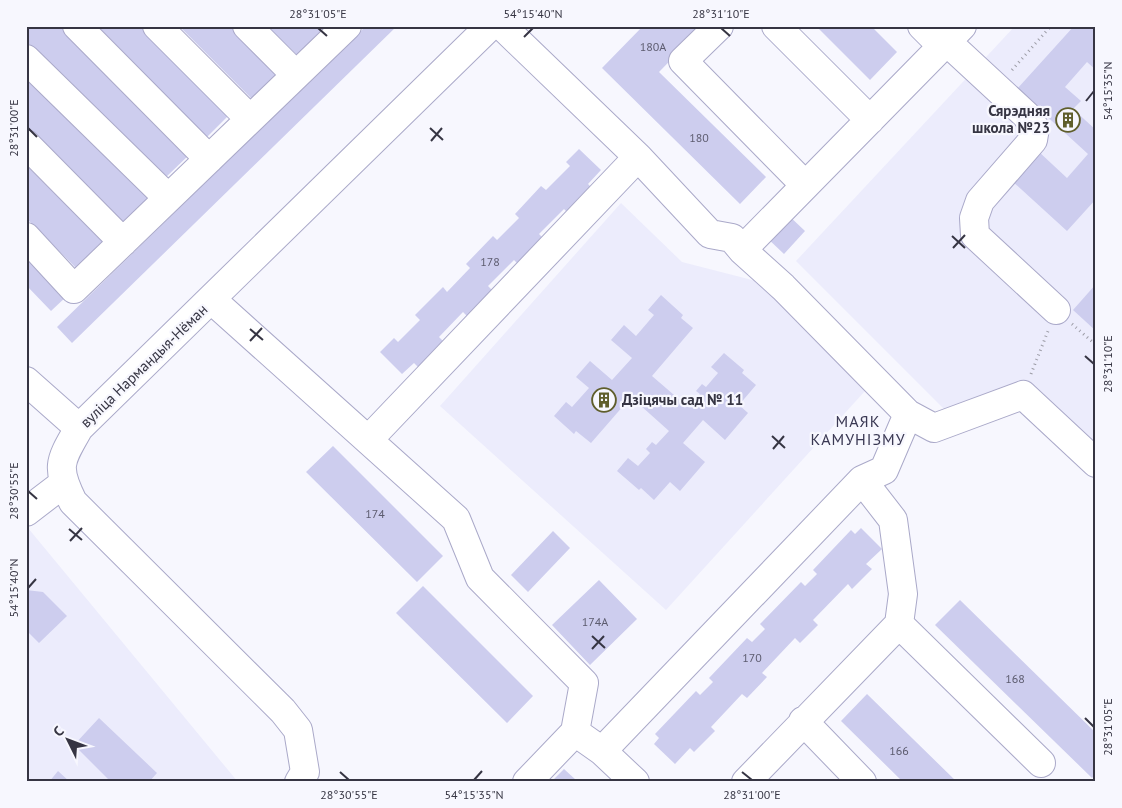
<svg xmlns="http://www.w3.org/2000/svg" width="1122" height="808" font-family="'PT Sans',sans-serif">
  <style>
    .built { fill: #ececfc }
    .building { fill: #cdcdee }
    .lines { fill: none; stroke-linecap: round; stroke-linejoin: round }
    .minor-casing { stroke: #aaa9c9; stroke-width: 30 }
    .path { stroke: #9d9da7; stroke-width: 3; stroke-dasharray: 1 4; stroke-linecap: butt }
    .minor { stroke: #fff; stroke-width: 28 }
    .ticks { fill: none; stroke: #363543; stroke-width: 2 }
    .labels { text-anchor: middle; stroke-width: 4.5; stroke-linejoin: round; paint-order: stroke }
    .number-label { font-size: 12px; fill: #5c5b6e }
    .poi-label { font-size: 15px; font-weight: bold; fill: #363543; stroke: #f7f7fe; text-anchor: end }
    .street-label { font-size: 15px; fill: #363543; stroke: #f7f7fe }
    .neighbourhood-label { font-size: 16px; letter-spacing: 1px; fill: #3a3853; stroke: #f7f7fe }
    .neatline { fill: none; stroke: #363543; stroke-width: 2 }
    .ticks-label { font-size: 12px; text-anchor: middle; fill: #363543 }
  </style>
  <rect width="100%" height="100%" fill="#f7f7fe"/>
  <path class="built" d="M1015 26H1096V452L1025 386 955 420 796 261Z
    M621 203 682 262 760 282 865 391 666 610 440 406Z
    M28 528 238 782H26V530Z"/>
  <path class="building" d="M26 26H63L190 154 164 179 26 41Z
    M95 26H141L229 115 206 138Z
    M179 26H234L284 77 257 104Z
    M267 26H322L328 32 301 59Z
    M366 26H397L72 343 57 327Z
    M643 26H704L659 72 766 177 740 204 602 68Z
    M816 26H871L897 52 870 80Z
    M1074 26H1091L1096 30V70L1087 62 1065 87 1081 101 1073 109 1096 130V199L1067 231 1011 180 1038 151 1067 178 1088 154 1017 89Z
    M26 73 153 200 123 229 26 131Z
    M579 149 601 170 588 184 593 189 569 214 564 209 539 234 544 239 519 265 514 260 488 286 493 291 468 317 463 312 439 337 443 341 418 367 414 363 402 374 380 352 394 338 398 342 420 320 415 315 443 287 447 292 470 268 466 264 493 236 497 240 519 218 515 214 541 186 546 190 570 166 566 162Z
    M26 165 105 244 79 271 26 218Z
    M786 213 805 231 784 254 765 236Z
    M26 251 68 295 51 311 26 285Z
    M1096 284V331L1073 310Z
    M661 295 683 315 681 318 693 328 652 376 688 407 700 394 696 391 702 384 706 387 718 373 711 367 724 353 744 370 742 373 756 385 739 405 748 413 725 440 703 420 683 443 705 462 680 491 670 482 654 500 641 488 639 490 617 471 628 458 638 466 650 453 646 449 652 442 656 445 669 431 631 397 591 443 576 431 574 434 554 416 566 402 572 407 589 388 576 377 590 361 612 380 632 358 611 340 624 325 636 336 654 315 648 310Z
    M333 446 443 556 417 582 306 472Z
    M861 528 882 549 866 564 872 569 852 589 848 584 813 620 818 625 800 643 795 638 762 673 767 677 747 698 742 694 711 727 715 731 694 752 690 748 675 764 654 744 659 738 655 734 696 691 700 695 713 682 709 678 747 638 752 642 765 629 760 624 801 582 805 586 817 574 813 570 851 530 855 534Z
    M553 531 570 548 528 592 511 575Z
    M599 580 637 619 590 665 552 625Z
    M423 586 533 696 507 723 396 613Z
    M26 590 43 592 67 616 39 643 26 630Z
    M960 600 1096 733V774L1092 778 935 625Z
    M867 694 957 782H903L841 721Z
    M99 718 157 773 149 782H111L74 745Z
    M564 769 576 780 551 782Z
    M58 771 70 782H49Z"/>
  <g class="lines">
    <g class="minor-casing">
      <path id="minor" d="M77 26 209 159
        M157 26 250 119
        M247 26 296 75
        M719 26 683 61 804 184
        M776 26 870 120
        M922 26 942 46
        M962 26 742 250 783 287 908 414 934 428 1023 395 1096 463
        M946 41 1026 115 1035 128 1033 140 980 201 974 218 975 235 1056 310
        M26 59 168 198
        M26 144 123 242
        M638 157 710 234 732 238 742 250
        M26 237 74 289 347 26
        M212 300 456 519 480 578 584 683 575 732
        M26 381 79 428
        M369 439 638 157 502 26
        M26 512 64 483
        M899 624 1041 763
        M803 721 862 782
        M602 751 635 782
        M299 782 305 772 298 730 283 711 73 502C55 466 60 461 79 428L490 26
        M527 782 575 732 602 751 862 480 884 470 908 414
        M746 782 899 624 903 594 893 520 862 480"/>
    </g>
    <path class="path" d="M1012 70 1051 26
      M1072 324 1096 345
      M1031 374 1048 331"/>
    <use href="#minor" class="minor"/>
  </g>
  <path class="ticks" d="M318 28 327 36M721 28 730 36M524 37 533 28M1086 101 1094 91M28 128 37 137M430 128 443 140M431 141 442 128M952 236 965 248M953 248 965 235M250 329 263 340M250 341 262 328M1085 356 1094 364M772 436 785 448M773 449 784 436M28 491 37 499M69 529 82 540M70 541 82 528M28 588 36 579M592 636 605 648M592 649 604 636M1085 718 1094 727M340 772 349 780M742 772 752 780M474 780 482 771"/>
  <defs>
    <g id="building-ring" transform="scale(1.25)"><circle r="9.5" fill="#f7f7fe" stroke="#5f5e2b" stroke-width="1.5"/><path d="M-4-6H4V6H1V3H-1V6H-4ZM-2.5-4.3h1.7v1.8h-1.7ZM.8-4.3h1.7v1.8H.8ZM-2.5-1h1.7V.8h-1.7ZM.8-1h1.7V.8H.8Z" fill="#5f5e2b"/></g>
  </defs>
  <g fill-rule="evenodd">
    <use href="#building-ring" x="1068" y="120"/>
    <use href="#building-ring" x="604" y="400"/>
  </g>
  <g class="labels">
    <g class="number-label">
      <text x="653" y="51">180А</text>
      <text x="699" y="142">180</text>
      <text x="490" y="266">178</text>
      <text x="375" y="518">174</text>
      <text x="595" y="626">174А</text>
      <text x="752" y="662">170</text>
      <text x="1015" y="683">168</text>
      <text x="899" y="755">166</text>
    </g>
    <g class="poi-label">
      <text x="1050" y="116">Сярэдняя<tspan x="1050" dy="17">школа №23</tspan></text>
      <text x="622" y="405" text-anchor="start">Дзіцячы сад № 11</text>
    </g>
    <g class="street-label">
      <text transform="translate(144 366) rotate(-44)" y="5">вуліца Нармандыя-Нёман</text>
    </g>
    <g class="neighbourhood-label">
      <text x="858" y="427">МАЯК<tspan x="858" dy="18">КАМУНІЗМУ</tspan></text>
    </g>
  </g>
  <rect width="1122" height="808" fill="none" stroke="#f7f7fe" stroke-width="55"/>
  <g transform="translate(68 740) rotate(312)" stroke="#f7f7fe" stroke-width="4" paint-order="stroke">
  <path d="M0-4L9 19L0 12L-9 19Z" fill="#363543"/>
  <text y="-8" font-size="14" font-weight="bold" text-anchor="middle" fill="#363543">С</text>
  </g>
  <rect x="28" y="28" width="1066" height="752" class="neatline"/>
  <g class="ticks-label">
    <text x="318" y="18">28°31'05"E</text>
    <text x="533" y="18">54°15'40"N</text>
    <text x="721" y="18">28°31'10"E</text>
    <text transform="translate(1108 91) rotate(-90)" y="4">54°15'35"N</text>
    <text transform="translate(14 128) rotate(-90)" y="4">28°31'00"E</text>
    <text transform="translate(1108 364) rotate(-90)" y="4">28°31'10"E</text>
    <text transform="translate(14 491) rotate(-90)" y="4">28°30'55"E</text>
    <text transform="translate(14 588) rotate(-90)" y="4">54°15'40"N</text>
    <text transform="translate(1108 727) rotate(-90)" y="4">28°31'05"E</text>
    <text x="349" y="799">28°30'55"E</text>
    <text x="474" y="799">54°15'35"N</text>
    <text x="752" y="799">28°31'00"E</text>
  </g>
</svg>
